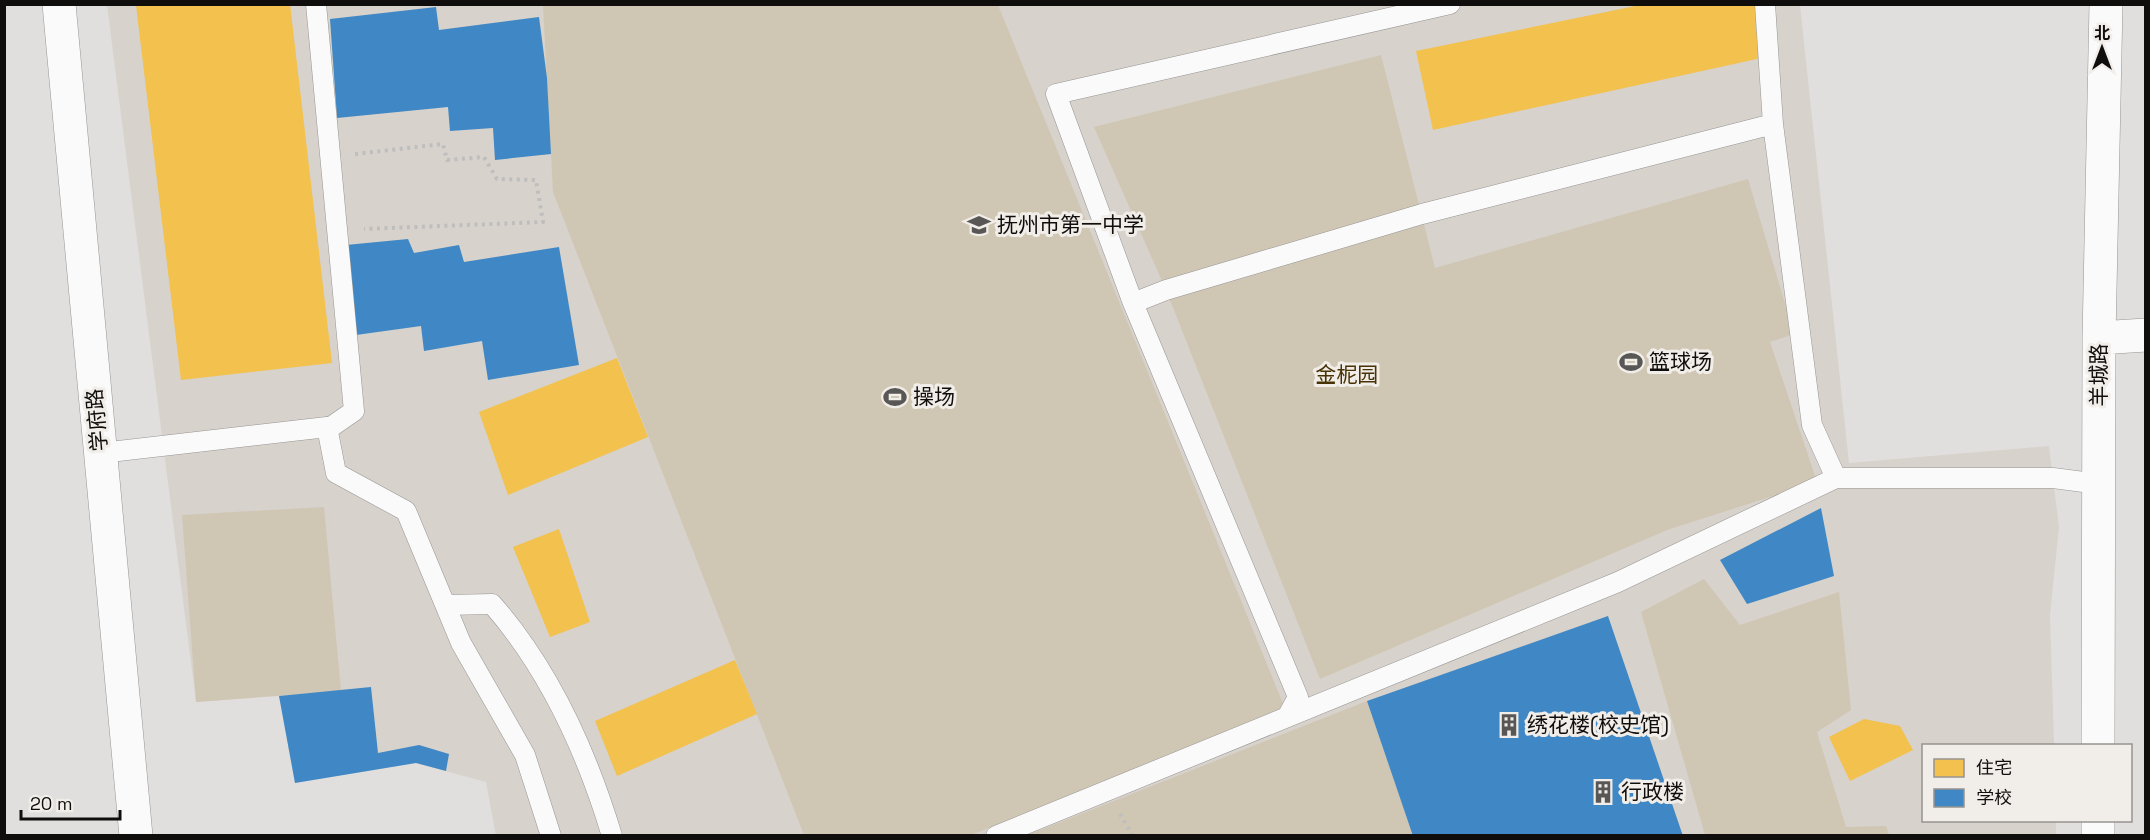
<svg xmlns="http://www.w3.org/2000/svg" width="2150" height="840" font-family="'Space Grotesk','Noto Sans SC',sans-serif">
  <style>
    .built { fill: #d7d2cb }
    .green { fill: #d0c6b4 }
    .homes { fill: #f2c14e }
    .schools { fill: #3f88c5 }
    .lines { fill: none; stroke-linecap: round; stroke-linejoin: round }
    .service-casing { stroke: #979594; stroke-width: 21 }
    .minor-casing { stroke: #979594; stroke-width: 34 }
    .tertiary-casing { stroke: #979594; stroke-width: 34 }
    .path { stroke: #bfbebe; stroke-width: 4; stroke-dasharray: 3 4.5; stroke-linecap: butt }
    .service { stroke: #fafafa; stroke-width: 20 }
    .minor { stroke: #fafafa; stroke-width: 33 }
    .tertiary { stroke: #fafafa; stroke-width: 33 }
    .labels { text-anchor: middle; stroke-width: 6; stroke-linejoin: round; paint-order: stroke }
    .poi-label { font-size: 21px; fill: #100e0d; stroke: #f1ede8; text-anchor: start }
    .park-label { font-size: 21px; fill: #483306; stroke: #f1ede8 }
    .street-label { font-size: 21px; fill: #100e0d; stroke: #f1ede8 }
  </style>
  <rect width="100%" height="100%" fill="#e1dfdd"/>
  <path class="built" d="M107 5H1800L1849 463 2049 446 2059 527 2050 615 2054 745 1924 746V820L2056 821V835L496 836 486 782 416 763 295 783 279 696 196 702Z"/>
  <path class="green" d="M543 5H998L1286 711 971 835H804L553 192Z
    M1381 55 1435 268 1748 179 1794 334 1770 342 1817 482 1667 530 1320 679 1166 290 1094 127Z
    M324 507 341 691 196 702 182 515Z
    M1704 579 1740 625 1839 592 1851 710 1817 732 1846 827 1886 826 1889 835H1705L1641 612Z
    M1367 701 1413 835 1025 836Z"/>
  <path class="homes" d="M290 4 332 363 181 380 136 5Z
    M1645 4H1755L1766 57 1433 130 1416 51Z
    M617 358 648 437 508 495 479 412Z
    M559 529 590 622 550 637 513 547Z
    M735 660 757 714 617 776 595 721Z
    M1864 719 1900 726 1913 750 1850 781 1829 737Z"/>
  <path class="schools" d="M436 7 439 30 539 17 547 78 551 154 495 160 493 128 450 131 448 107 337 118 330 19Z
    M408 239 414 253 459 245 464 262 559 247 579 365 488 380 482 341 424 351 421 326 356 335 346 245Z
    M1821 508 1834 576 1747 604 1720 560Z
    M1608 616 1683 836H1413L1367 701Z
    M371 687 378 753 419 745 449 754 446 771 416 763 295 783 279 696Z"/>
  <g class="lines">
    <g class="service-casing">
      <path id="service" d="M316 4 354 411 328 429
        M1765 4 1773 124
        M1133 303 1056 94 1450 4
        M101 453 327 427 336 473 406 511 461 643 525 755 551 836
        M446 605 492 604C549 669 587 753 612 836
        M1287 717 1298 697 1133 303 1166 290 1422 214 1773 124 1812 425 1836 478
        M996 836 1618 582 1836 478H2053L2099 484"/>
    </g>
    <g class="minor-casing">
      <path id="minor" d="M2099 338 2146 335
        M2098 746 2099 338 2106 4
        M2098 836V820"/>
    </g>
    <g class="tertiary-casing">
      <path id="tertiary" d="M59 4 136 836"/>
    </g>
    <path class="path" d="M355 154 443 144 447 160 484 157 497 179 536 180 543 222 364 229
      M1120 814 1133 836"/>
    <use href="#service" class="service"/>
    <use href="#minor" class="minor"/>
    <use href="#tertiary" class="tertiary"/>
  </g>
  <defs>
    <g id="school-bare" transform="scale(1.8)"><path d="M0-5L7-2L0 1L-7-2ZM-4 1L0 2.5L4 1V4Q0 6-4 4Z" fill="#595756" stroke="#f1ede8" stroke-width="2.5" paint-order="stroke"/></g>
    <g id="stadium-bare" transform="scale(1.8)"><path d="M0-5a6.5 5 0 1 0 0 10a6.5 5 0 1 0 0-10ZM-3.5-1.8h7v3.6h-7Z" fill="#595756" stroke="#f1ede8" stroke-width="2.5" paint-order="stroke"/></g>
    <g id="building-bare" transform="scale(1.8)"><path d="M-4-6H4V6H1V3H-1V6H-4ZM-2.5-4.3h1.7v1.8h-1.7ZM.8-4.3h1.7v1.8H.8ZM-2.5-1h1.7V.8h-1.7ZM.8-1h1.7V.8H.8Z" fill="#595756" stroke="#f1ede8" stroke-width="2.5" paint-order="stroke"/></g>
  </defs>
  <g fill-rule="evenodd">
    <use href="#school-bare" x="979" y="225"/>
    <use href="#stadium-bare" x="1631" y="362"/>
    <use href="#stadium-bare" x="895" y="397"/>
    <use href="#building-bare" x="1509" y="725"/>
    <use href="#building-bare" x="1603" y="792"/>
  </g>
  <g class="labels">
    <g class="poi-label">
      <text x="997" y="232">抚州市第一中学</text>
      <text x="1649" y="369">篮球场</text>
      <text x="913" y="404">操场</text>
      <text x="1527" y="732">绣花楼(校史馆)</text>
      <text x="1621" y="799">行政楼</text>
    </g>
    <g class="park-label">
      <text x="1347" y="382">金柅园</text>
    </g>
    <g class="street-label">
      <text transform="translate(2099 375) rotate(-90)" y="7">羊城路</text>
      <text transform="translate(97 420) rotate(-95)" y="7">学府路</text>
    </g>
  </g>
  <rect width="2150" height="840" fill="none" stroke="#100e0d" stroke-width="12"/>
  <rect x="1922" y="744" width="210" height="78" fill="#f1ede8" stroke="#979490" stroke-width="1.5"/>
  <rect x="1934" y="759" width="30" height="18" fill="#f2c14e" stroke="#979490" stroke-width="1.5"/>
  <text x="1976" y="774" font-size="18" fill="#100e0d">住宅</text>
  <rect x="1934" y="789" width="30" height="18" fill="#3f88c5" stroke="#979490" stroke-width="1.5"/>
  <text x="1976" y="804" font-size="18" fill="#100e0d">学校</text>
  <g transform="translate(2102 48)" stroke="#f1ede8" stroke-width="4.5" paint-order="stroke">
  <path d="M0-4.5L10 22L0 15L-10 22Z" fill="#100e0d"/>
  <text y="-9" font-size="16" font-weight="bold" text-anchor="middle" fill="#100e0d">北</text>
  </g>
  <path d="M21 810v9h99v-9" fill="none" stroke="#100e0d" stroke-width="3"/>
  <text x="30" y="810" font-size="18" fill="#100e0d" stroke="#f1ede8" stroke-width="4.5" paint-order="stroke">20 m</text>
</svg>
